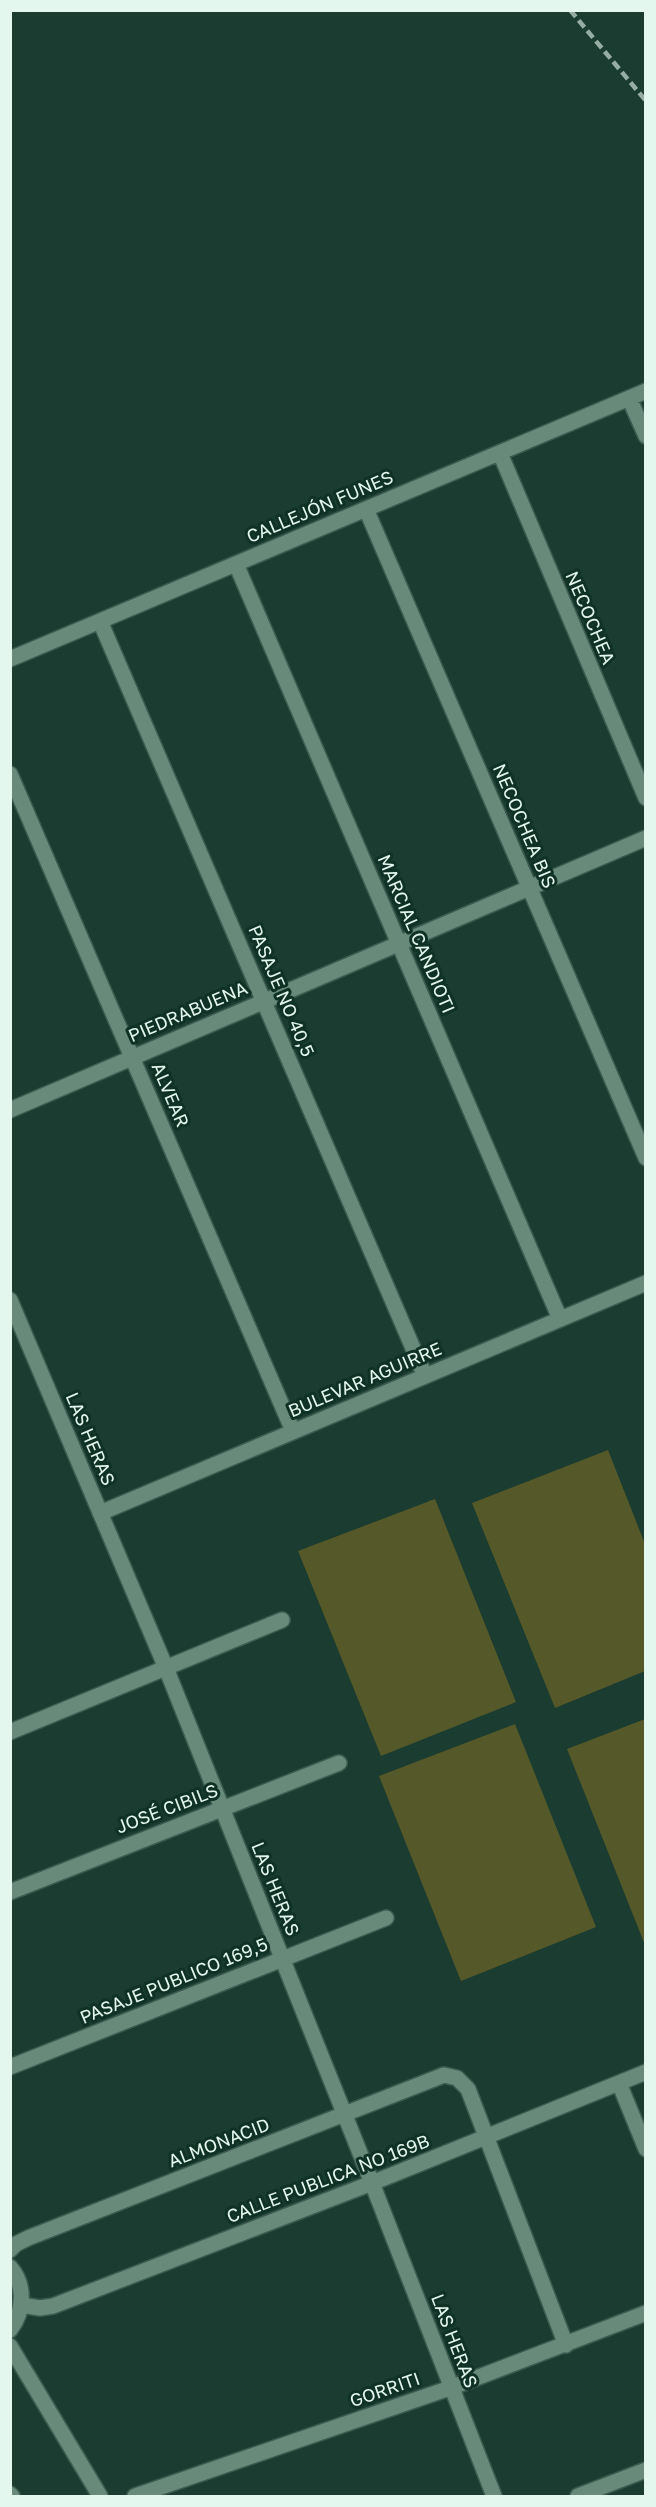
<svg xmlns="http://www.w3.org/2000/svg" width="656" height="2507" font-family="'Golos Text',sans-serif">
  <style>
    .park { fill: #555828 }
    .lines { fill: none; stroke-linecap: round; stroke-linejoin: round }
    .minor-casing { stroke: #3c5a50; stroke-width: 18 }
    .minor { stroke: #678a7b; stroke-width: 15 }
    .rail { stroke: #95ada3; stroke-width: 4.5; stroke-dasharray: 9 4.5; stroke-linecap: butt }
    .labels { text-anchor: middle; stroke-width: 6; stroke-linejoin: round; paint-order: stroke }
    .street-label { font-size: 18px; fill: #e4f7ee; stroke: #103226 }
  </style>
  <rect width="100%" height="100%" fill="#1b3c30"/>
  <path class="park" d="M608 1450 645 1544V1671L555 1708 472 1503Z
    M435 1499 516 1702 381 1756 298 1551Z
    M645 1719V1945L567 1749Z
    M515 1724 596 1927 461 1981 379 1776Z"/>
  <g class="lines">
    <g class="minor-casing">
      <path id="minor" d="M629 398 646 436
        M500 453 646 798
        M366 509 646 1158
        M236 564 560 1319
        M100 621 425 1376
        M10 659 646 391
        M10 774 293 1431
        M10 1110 646 838
        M10 1300 166 1668 372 2183 494 2496
        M100 1513 646 1283
        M10 1732 282 1620
        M10 1892 339 1763
        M10 2067 386 1918
        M619 2083 646 2149
        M10 2250 16 2244 28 2238 444 2075 457 2078 468 2089 566 2345
        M10 2267C26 2285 24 2312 10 2330
        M21 2305 40 2308 53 2306 372 2183 646 2072
        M10 2346 100 2496
        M10 2494 12 2496
        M135 2496 450 2388 646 2313
        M578 2496 646 2470"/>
    </g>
    <use href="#minor" class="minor"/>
    <path class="rail" d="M570 10 646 101"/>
  </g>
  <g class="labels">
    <g class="street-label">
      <text transform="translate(320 507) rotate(-23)" y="6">CALLEJÓN FUNES</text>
      <text transform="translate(590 618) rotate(67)" y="6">NECOCHEA</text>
      <text transform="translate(524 826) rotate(67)" y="6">NECOCHEA BIS</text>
      <text transform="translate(416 934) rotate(67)" y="6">MARCIAL CANDIOTI</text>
      <text transform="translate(281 991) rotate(67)" y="6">PASAJE NO 40,5</text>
      <text transform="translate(188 1012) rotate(-23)" y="6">PIEDRABUENA</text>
      <text transform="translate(170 1095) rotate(67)" y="6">ALVEAR</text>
      <text transform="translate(365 1380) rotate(-23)" y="6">BULEVAR AGUIRRE</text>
      <text transform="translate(90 1439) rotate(67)" y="6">LAS HERAS</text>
      <text transform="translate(167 1809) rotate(-21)" y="6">JOSÉ CIBILS</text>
      <text transform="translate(275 1889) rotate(68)" y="6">LAS HERAS</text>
      <text transform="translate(174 1981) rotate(-22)" y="6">PASAJE PUBLICO 169,5</text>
      <text transform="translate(219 2143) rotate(-21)" y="6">ALMONACID</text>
      <text transform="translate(328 2179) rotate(-21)" y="6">CALLE PUBLICA NO 169B</text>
      <text transform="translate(454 2341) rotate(69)" y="6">LAS HERAS</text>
      <text transform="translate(385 2390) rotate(-19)" y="6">GORRITI</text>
    </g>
  </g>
  <rect width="656" height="2507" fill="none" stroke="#e4f7ee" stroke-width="24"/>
</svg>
